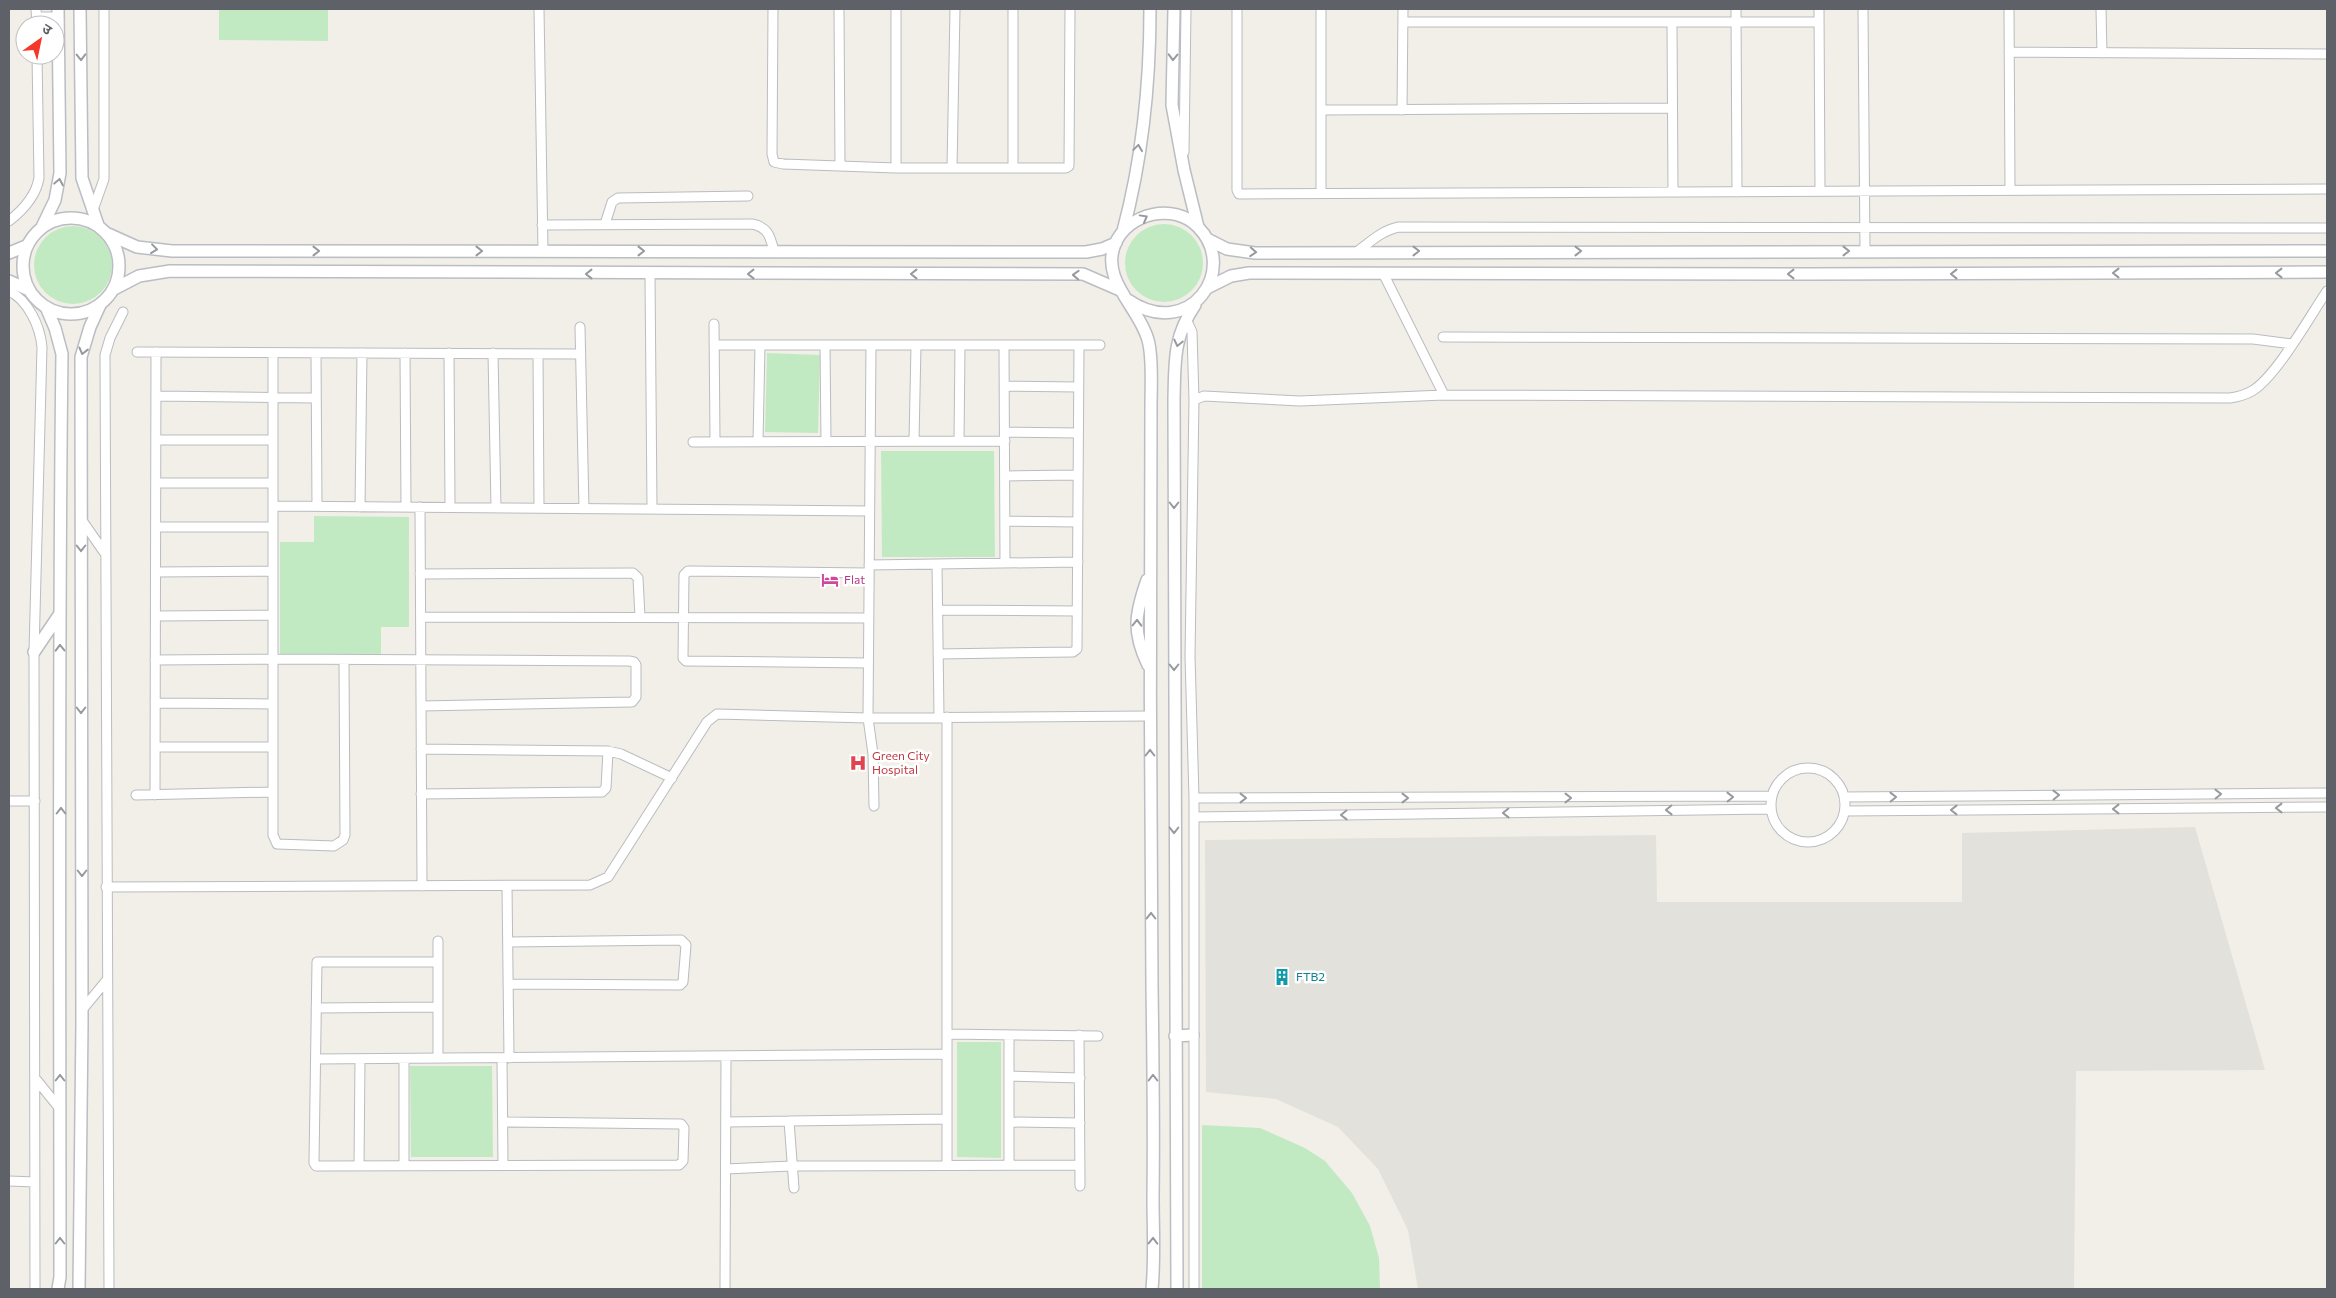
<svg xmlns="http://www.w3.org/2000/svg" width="2336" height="1298" font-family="Commissioner,'Noto Sans Devanagari',sans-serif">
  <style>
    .industrial { fill: #e2e1db }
    .green { fill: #c2eac2 }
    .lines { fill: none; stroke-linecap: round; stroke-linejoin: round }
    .street-casing { stroke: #b9bcc1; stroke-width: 11 }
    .secondary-casing { stroke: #babdc3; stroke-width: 14 }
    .street { stroke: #fff; stroke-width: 9 }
    .secondary { stroke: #fff; stroke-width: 11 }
    .oneway { stroke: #96999d }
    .labels { text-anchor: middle; stroke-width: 5; stroke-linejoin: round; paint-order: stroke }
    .hotel-label { font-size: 12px; fill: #b23c85; stroke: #fff; text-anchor: start }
    .health-label { font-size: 12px; fill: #be3a42; stroke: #fff; text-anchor: start }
    .culture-label { font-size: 12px; fill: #0d838f; stroke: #fff; text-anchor: start }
  </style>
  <rect width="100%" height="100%" fill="#f1efe7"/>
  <path class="industrial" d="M2195 827 2265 1070 2076 1071 2074 1289H1418L1408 1230 1378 1169 1338 1127 1276 1099 1206 1092 1205 840 1656 835 1657 902H1962V833Z"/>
  <path class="green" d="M219 9H328V41L219 40Z
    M1125 263a39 39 0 1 1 78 0a39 39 0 1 1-78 0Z
    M34 265a39 39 0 1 1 78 0a39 39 0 1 1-78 0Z
    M767 353 820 355 818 433 765 432Z
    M881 451H994L995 557H882Z
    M314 516 409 517V627H381V656L280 655V542H314Z
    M957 1042H1001V1158L957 1157Z
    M410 1066H492L493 1157H411Z
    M1202 1125 1260 1128 1305 1148 1325 1161 1352 1193 1370 1226 1379 1258 1380 1289H1202Z"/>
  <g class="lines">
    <g class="street-casing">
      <path id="street" d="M36 9 37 25
        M539 9 543 251
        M773 9 772 154 774 162 783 164 896 168H1066L1069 166 1070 9
        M839 9 840 165
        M896 9V168
        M1237 9V190L1239 194 2327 189
        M1736 9 1737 192
        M1819 9 1820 191
        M1863 9 1865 251
        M2009 9 2010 190
        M2101 9 2102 53
        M37 17H58
        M1403 22H1819
        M1672 22 1673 192
        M2009 52 2327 54
        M1321 110 1672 108
        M1402 110 1403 9
        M1184 152 1186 9
        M952 168 955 9
        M1013 168V9
        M1321 193V9
        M93 210 104 179V9
        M9 221C23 210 36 196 39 178L37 55
        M605 224 612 202 618 198 748 196
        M542 225 752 224C768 227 770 236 774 251
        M1358 251C1371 241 1383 230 1399 227L2327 228
        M1383 273 1444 395
        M650 274 652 509
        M9 291C28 300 40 326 42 347L34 652 35 1289
        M1186 319 1192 332 1194 400
        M714 324 715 441
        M580 327 584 509
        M1443 337 2253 339 2292 344
        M714 345H1100
        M825 345 826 441
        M871 345 868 718 873 754 874 806
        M1004 345 1005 563
        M137 352 580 354
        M273 353V835L277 844 334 846 343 840 345 835 344 660
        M316 353 317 506
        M405 353 406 507
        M449 353 450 507
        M493 353 496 508
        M538 354 539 508
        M1005 386 1078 387
        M156 396 316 398
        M1005 432 1078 433
        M156 440H273
        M758 441 760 345
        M914 441 916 345
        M959 441 960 345
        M693 442 1005 441
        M1005 476 1078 475
        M156 483H273
        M273 506 869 511
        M360 507 362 353
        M420 507 422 886
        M81 519 104 552
        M1005 521 1078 522
        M156 527H273
        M937 564 939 717
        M869 565 1078 562
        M156 572 272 571
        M420 574 633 573 638 578 640 617
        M938 610 1077 611
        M156 616 273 615
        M421 617 868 618
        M938 654 1073 652 1077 649 1079 345
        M155 660 273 659 629 661 634 662 636 665V697L632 702 421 706
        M868 663 686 661 683 658 684 575 688 571 868 573
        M155 703 273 704
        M155 747H273
        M421 749 608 751 621 754 672 778
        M1771 805a37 37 0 1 1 74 0a37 37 0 1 1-74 0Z
        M421 794 602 792 606 788 608 751
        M136 795 273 792
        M155 795 156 352
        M1844 797 2327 793
        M1194 798 1771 796
        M9 801H35
        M1845 811 2327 807
        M1194 817 1770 809
        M507 886 509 1058
        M106 887 590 885 608 877 707 722 717 714 868 718 1150 716
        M438 941V1058
        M508 942 681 940 686 945 683 982 680 985 508 984
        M438 962H317L314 1163 316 1166 679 1165 683 1161 684 1128 681 1124 503 1122
        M316 1008 438 1007
        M82 1010 106 981
        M947 1034 1098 1036
        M1009 1035V1165
        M1079 1035 1080 1186
        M502 1058 503 1165
        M316 1059 947 1054
        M404 1059V1166
        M1009 1076 1080 1078
        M35 1078 60 1109
        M726 1122 789 1121
        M1009 1122 1080 1123
        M947 1165V717
        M359 1166 360 1059
        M726 1169 792 1166 1080 1165
        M9 1181 35 1182
        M794 1188 789 1121 947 1119
        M109 1289 105 355 110 338 123 312
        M725 1289 726 1056
        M1194 1289V798L1190 656 1194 400 1204 396 1300 401 1444 395 2230 398C2237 397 2245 395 2252 391 2276 377 2310 316 2327 291"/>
    </g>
    <g class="secondary-casing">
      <path id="secondary" d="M80 9 82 178 98 225
        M1174 9 1172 105 1184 170 1198 227
        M23 266a48 48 0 1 1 96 0a48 48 0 1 1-96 0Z
        M42 227 55 200 60 173 58 9
        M1123 231C1142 160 1150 82 1150 9
        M108 234 137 247 172 251 1086 252 1102 249 1116 243
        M1207 239 1227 249 1255 253 2327 251
        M9 253 26 246
        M9 281 29 290
        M1207 288 1231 276 1249 273 1814 274 2327 272
        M114 289 139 276 170 271 1083 274 1120 290
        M1128 300C1189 342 1240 270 1198 227 1174 202 1128 213 1115 244 1100 280 1139 307 1148 340 1153 357 1151 387 1151 405 1150 599 1150 792 1152 986 1153 1056 1154 1127 1153 1197 1153 1227 1155 1259 1152 1289
        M46 307 55 328 62 354C58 662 60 970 60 1277L58 1289
        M1147 580C1135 614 1132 632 1148 665
        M34 652 59 615
        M1175 1036 1193 1035
        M79 1289 82 1024 81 357 90 327 100 305
        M1177 1289 1174 399C1175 362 1173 337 1195 305"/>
    </g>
    <use href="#street" class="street"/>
    <use href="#secondary" class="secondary"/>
  </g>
  <defs><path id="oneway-chevron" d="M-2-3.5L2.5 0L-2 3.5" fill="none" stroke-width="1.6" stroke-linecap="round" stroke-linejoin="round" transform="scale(1.25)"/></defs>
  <g class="oneway">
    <use href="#oneway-chevron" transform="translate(81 57) rotate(89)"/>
    <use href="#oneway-chevron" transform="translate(1173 57) rotate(91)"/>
    <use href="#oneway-chevron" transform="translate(1138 148) rotate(-82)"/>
    <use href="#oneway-chevron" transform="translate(59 182) rotate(-79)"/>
    <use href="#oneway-chevron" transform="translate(1144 218) rotate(-29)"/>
    <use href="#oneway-chevron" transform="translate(154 249) rotate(7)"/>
    <use href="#oneway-chevron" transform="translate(316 251)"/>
    <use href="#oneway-chevron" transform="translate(479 251)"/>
    <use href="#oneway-chevron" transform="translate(641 251)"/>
    <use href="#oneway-chevron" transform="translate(1416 251)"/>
    <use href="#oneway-chevron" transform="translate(1578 251)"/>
    <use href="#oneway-chevron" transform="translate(1846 251)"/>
    <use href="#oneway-chevron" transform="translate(1253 252) rotate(4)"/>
    <use href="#oneway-chevron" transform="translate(2116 273) rotate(180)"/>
    <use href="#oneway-chevron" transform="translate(2279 273) rotate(180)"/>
    <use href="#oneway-chevron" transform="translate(589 274) rotate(-180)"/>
    <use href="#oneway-chevron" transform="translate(751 274) rotate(-180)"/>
    <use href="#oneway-chevron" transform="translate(914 274) rotate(-180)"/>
    <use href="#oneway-chevron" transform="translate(1791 274) rotate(-180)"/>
    <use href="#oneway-chevron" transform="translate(1954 274) rotate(180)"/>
    <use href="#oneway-chevron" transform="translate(1076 275) rotate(-178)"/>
    <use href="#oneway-chevron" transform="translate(1178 343) rotate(103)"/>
    <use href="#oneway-chevron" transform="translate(83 351) rotate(104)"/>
    <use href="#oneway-chevron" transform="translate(1174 505) rotate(90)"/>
    <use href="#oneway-chevron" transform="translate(81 548) rotate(90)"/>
    <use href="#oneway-chevron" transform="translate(1137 623) rotate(-89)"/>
    <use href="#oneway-chevron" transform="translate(60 648) rotate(-91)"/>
    <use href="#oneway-chevron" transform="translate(1174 667) rotate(90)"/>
    <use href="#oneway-chevron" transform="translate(81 710) rotate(90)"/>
    <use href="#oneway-chevron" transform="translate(1150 753) rotate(-90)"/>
    <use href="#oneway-chevron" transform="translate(2218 794) rotate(-1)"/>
    <use href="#oneway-chevron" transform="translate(2056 795) rotate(-1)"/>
    <use href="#oneway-chevron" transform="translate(1730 797) rotate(-1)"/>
    <use href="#oneway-chevron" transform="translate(1893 797) rotate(-1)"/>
    <use href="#oneway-chevron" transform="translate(1243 798)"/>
    <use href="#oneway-chevron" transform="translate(1405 798)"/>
    <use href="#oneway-chevron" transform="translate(1568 798)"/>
    <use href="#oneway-chevron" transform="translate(2279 808) rotate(180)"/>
    <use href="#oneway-chevron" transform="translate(2116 809) rotate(180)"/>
    <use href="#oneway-chevron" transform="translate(1669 810) rotate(179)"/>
    <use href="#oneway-chevron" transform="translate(1954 810) rotate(180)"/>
    <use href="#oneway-chevron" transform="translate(61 811) rotate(-90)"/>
    <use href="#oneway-chevron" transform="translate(1506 813) rotate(179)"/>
    <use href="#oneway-chevron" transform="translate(1344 815) rotate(179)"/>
    <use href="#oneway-chevron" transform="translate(1174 830) rotate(90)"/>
    <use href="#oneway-chevron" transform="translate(82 873) rotate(90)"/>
    <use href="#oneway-chevron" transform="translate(1151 916) rotate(-90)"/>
    <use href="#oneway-chevron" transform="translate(60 1078) rotate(-90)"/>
    <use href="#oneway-chevron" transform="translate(1153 1078) rotate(-90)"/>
    <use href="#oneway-chevron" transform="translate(60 1241) rotate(-90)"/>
    <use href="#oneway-chevron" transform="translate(1153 1241) rotate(-89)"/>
  </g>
  <defs>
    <g id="hotel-bare" transform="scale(1.35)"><path d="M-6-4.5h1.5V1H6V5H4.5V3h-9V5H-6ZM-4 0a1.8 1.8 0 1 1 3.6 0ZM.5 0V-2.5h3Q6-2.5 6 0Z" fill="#d1479c" stroke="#fff" stroke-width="2.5" paint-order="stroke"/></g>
    <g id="hospital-bare" transform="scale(1.35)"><path d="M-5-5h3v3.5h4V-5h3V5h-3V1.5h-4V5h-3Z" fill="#e0444e" stroke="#fff" stroke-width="2.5" paint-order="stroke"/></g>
    <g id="building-bare" transform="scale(1.35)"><path d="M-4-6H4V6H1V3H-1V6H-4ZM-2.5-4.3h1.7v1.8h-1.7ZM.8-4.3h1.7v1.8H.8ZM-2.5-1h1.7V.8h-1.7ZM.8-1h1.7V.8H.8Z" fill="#0f9aa8" stroke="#fff" stroke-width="2.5" paint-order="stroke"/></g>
  </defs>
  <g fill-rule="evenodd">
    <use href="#hotel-bare" x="830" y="580"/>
    <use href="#hospital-bare" x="858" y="763"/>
    <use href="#building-bare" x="1282" y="977"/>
  </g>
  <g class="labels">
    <g class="hotel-label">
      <text x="844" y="584">Flat</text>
    </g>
    <g class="health-label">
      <text x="872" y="760">Green City<tspan x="872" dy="14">Hospital</tspan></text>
    </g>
    <g class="culture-label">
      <text x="1296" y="981">FTB2</text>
    </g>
  </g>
  <rect width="2336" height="1298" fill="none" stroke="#5e6268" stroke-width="20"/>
  <g transform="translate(40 40) rotate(33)"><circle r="24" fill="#ffffff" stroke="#bfc0c3"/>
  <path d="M0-4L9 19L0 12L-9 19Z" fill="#f53829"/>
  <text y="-8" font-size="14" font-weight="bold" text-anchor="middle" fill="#5e6268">उ</text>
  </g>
</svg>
